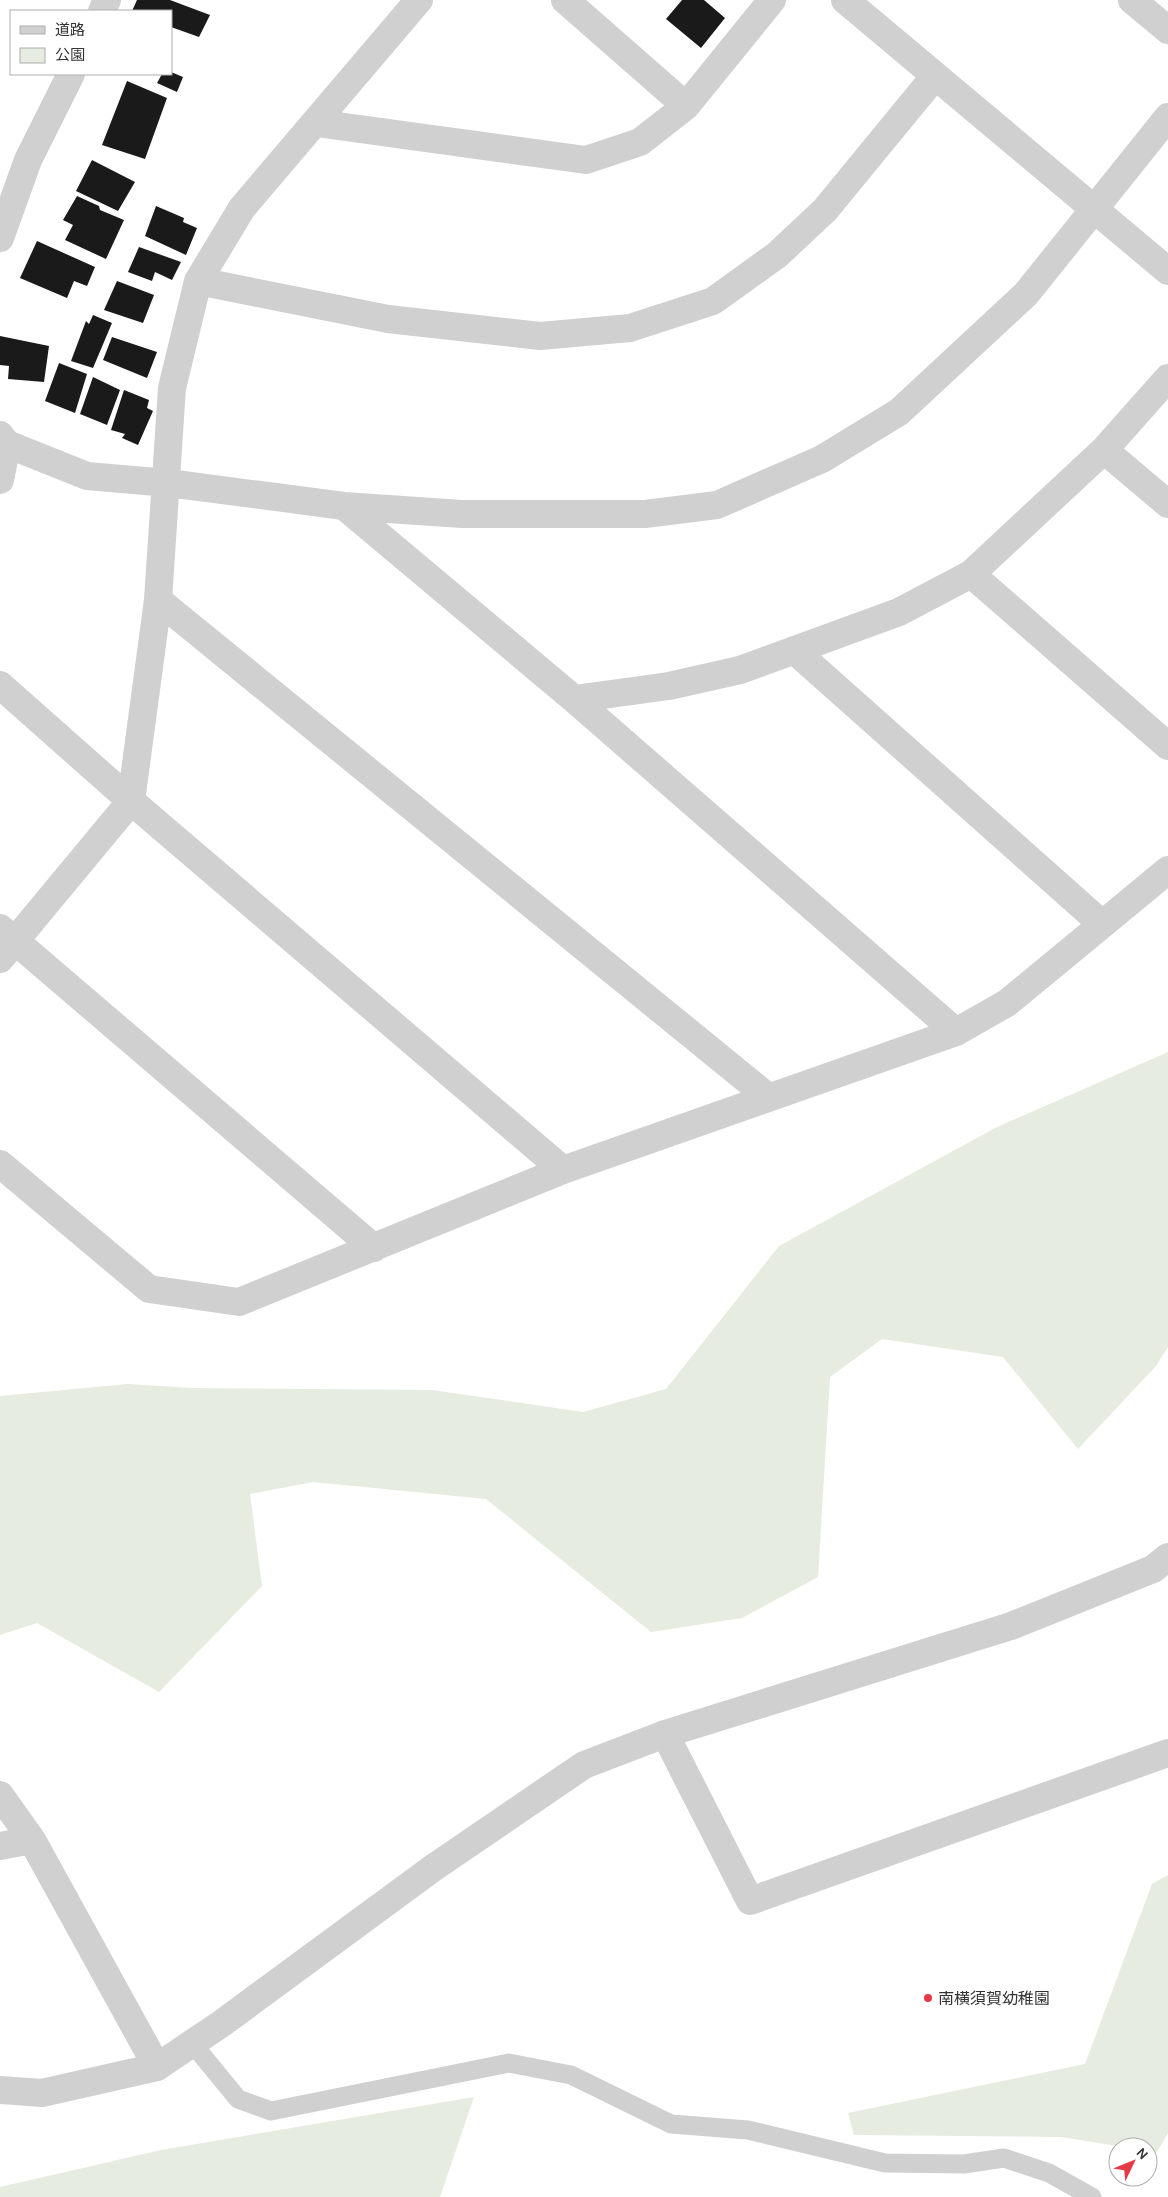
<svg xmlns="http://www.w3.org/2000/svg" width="1168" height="2197" font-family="Karla,'Noto Sans JP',sans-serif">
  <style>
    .green { fill: #e6ecdf }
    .building { fill: #1a1a1a }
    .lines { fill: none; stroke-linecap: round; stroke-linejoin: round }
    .service { stroke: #d0d0d0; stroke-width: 19 }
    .minor { stroke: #d0d0d0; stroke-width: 28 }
    .tertiary { stroke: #d0d0d0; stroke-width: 28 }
    .poi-dot { fill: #e63946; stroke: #fff; stroke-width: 2 }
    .labels { text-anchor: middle; stroke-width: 5; stroke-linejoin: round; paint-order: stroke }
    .poi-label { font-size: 16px; fill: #333; stroke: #fff; text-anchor: start }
  </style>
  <rect width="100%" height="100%" fill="#fff"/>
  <path class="green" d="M1168 1052V1347L1156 1366 1078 1449 1003 1357 882 1339 830 1377 818 1577 742 1618 651 1632 486 1499 313 1482 250 1494 262 1586 159 1692 37 1623 0 1635V1396L128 1384 192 1388 432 1390 583 1412 666 1389 779 1246 997 1127Z
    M1168 1875V2133L1157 2152 1148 2151V2147H1123L1061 2137 854 2135 848 2113 1085 2064 1152 1884Z
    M474 2097 440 2197H0V2187L161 2150Z"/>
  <path class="building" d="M137 0H170L210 15 199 37 171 27V11H132Z
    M682 0H704L725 18 701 48 666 19Z
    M171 72 183 77 177 92 157 83 162 74Z
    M127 81 167 98 145 159 102 145Z
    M92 160 135 182 118 211 76 191Z
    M77 196 99 206 100 210 124 220 106 259 65 240 73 225 63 220Z
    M156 206 184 218 183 222 197 228 186 255 145 236Z
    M37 241 95 267 87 286 74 281 67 298 20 278Z
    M139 247 181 262 172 280 155 272 152 281 128 272Z
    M117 281 154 295 143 323 104 310Z
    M93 315 112 323 93 368 71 361 86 321 89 324Z
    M0 336 49 346 44 382 8 379 9 366 0 365Z
    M112 337 157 352 147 378 103 360Z
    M59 363 87 374 75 413 45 401Z
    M93 377 120 390 107 425 80 414Z
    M124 390 149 400 147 408 153 411 138 445 122 438 125 434 111 430Z"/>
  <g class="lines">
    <path class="service" d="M192 2043 238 2099 271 2111 509 2063 571 2075 671 2124 748 2130 885 2163 964 2164 1004 2158 1049 2173 1092 2197"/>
    <path class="minor" d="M565 0 686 106
      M845 0 1168 271
      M1132 0 1168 30
      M316 123 586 160 640 142 686 106 772 0
      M198 281 388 319 540 336 630 328 713 301 777 255 825 210 935 76
      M1104 450 1168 504
      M0 480 7 444 87 476 168 483 344 506 462 514H645L717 505 822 459 899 412 1026 294 1168 117
      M344 506 574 699 956 1032
      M971 574 1168 746
      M158 600 768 1097
      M794 650 1102 924
      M0 685 131 801 563 1170
      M574 699 669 686 740 670 899 612 971 574 1104 450 1168 378
      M0 928 374 1248
      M0 959 131 801 158 600 172 388 198 281 242 208 419 0
      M0 1164 149 1289 239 1302 563 1170 956 1032 1007 1003 1168 870
      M665 1734 750 1901 1168 1753
      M0 1795 32 1840 157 2067
      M0 1846 32 1840"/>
    <path class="tertiary" d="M102 11 107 0
      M0 238 28 160 71 74
      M0 435 7 444
      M0 2090 42 2093 157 2067 221 2024 433 1868 584 1765 665 1734 1011 1626 1153 1569 1168 1557"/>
  </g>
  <circle class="poi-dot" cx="928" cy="1998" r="5"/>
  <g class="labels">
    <g class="poi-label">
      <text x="938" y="2004">南横須賀幼稚園</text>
    </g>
  </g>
  <rect x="10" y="10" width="162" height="65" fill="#ffffff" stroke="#adadad"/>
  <rect x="20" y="26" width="25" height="8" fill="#d0d0d0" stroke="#adadad"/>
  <text x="55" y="35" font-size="15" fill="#333333">道路</text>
  <rect x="20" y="48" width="25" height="15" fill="#e6ecdf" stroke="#adadad"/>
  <text x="55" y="60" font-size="15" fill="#333333">公園</text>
  <g transform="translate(1133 2162) rotate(47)"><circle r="24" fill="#ffffff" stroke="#adadad"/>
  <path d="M0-4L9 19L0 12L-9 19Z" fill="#e63946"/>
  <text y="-8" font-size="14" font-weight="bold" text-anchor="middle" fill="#333333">N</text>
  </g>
</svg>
